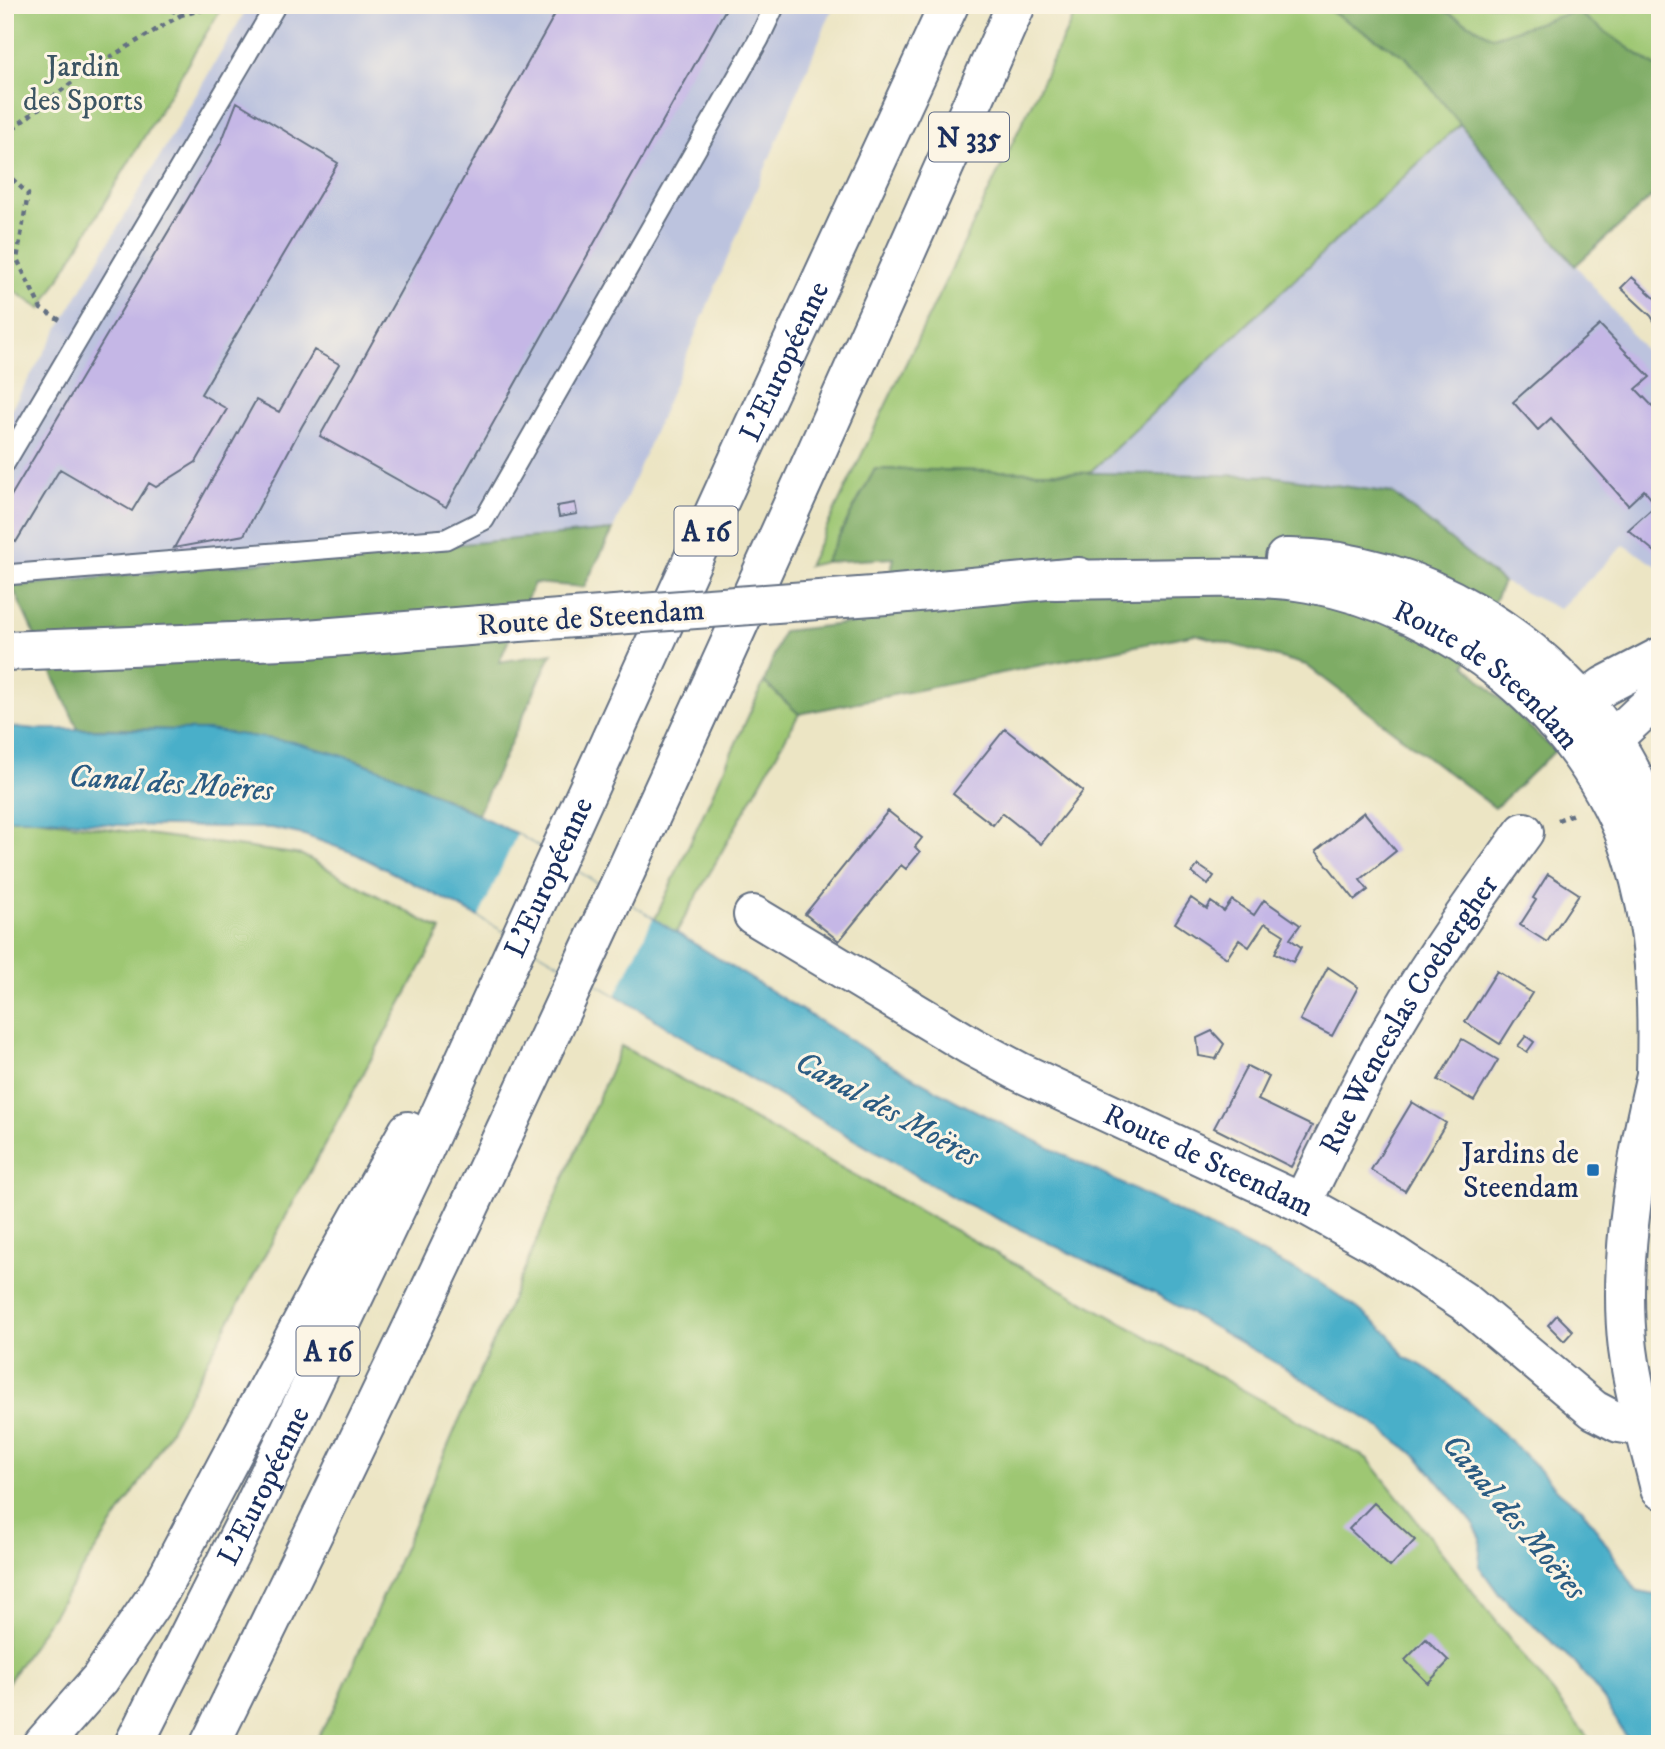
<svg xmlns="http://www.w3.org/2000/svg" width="1665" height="1749" font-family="'IM FELL DW Pica',serif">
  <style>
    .industrial { fill: #bcc3de }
    .green { fill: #9ec773; stroke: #5c7b68; stroke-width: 2 }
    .forest { fill: #7eac65; stroke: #4c6e62; stroke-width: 2 }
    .water { fill: #4aafc9; stroke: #326f94; stroke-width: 2 }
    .pier { fill: #ece5c4 }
    .building { fill: #c5b7e6 }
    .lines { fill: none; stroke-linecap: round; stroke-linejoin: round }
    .lane-casing { stroke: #646f82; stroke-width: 23 }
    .street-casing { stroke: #646f82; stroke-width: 42 }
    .secondary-casing { stroke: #646f82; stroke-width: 42 }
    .highway-casing { stroke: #646f82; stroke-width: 42 }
    .path { stroke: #646f82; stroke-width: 4.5; stroke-dasharray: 5 5; stroke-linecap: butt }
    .lane { stroke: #fff; stroke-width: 19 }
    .street { stroke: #fff; stroke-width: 38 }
    .secondary { stroke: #fff; stroke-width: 38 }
    .highway { stroke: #fff; stroke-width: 38 }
    .secondary-bridge-casing { stroke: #646f82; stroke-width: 42; stroke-linecap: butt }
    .secondary-bridge { stroke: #fff; stroke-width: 38 }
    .poi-dot { fill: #1f6fb2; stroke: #fcf5e5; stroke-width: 2.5 }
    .labels { text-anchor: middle; stroke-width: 6; stroke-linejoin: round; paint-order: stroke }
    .shield { fill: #fcf5e5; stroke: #5e6a86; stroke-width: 2 }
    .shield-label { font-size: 28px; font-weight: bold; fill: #1b2f5e }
    .park-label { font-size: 30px; fill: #3c5563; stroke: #fcf5e5 }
    .street-label { font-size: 30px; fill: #1b2f5e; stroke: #fcf5e5 }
    .poi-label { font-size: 30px; fill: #1b2f5e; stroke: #fcf5e5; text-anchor: end }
    .water-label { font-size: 32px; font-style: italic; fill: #2b5c83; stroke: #fcf5e5 }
  </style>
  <rect width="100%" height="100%" fill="#fcf5e5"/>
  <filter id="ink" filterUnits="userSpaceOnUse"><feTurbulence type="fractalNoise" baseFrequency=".0143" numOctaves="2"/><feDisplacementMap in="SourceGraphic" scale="14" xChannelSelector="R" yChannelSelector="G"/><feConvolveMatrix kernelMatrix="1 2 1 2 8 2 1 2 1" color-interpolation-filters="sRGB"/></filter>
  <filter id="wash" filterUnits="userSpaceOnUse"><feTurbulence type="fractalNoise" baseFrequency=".00686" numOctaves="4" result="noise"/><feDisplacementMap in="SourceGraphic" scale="28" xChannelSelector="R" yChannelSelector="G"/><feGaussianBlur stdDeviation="1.57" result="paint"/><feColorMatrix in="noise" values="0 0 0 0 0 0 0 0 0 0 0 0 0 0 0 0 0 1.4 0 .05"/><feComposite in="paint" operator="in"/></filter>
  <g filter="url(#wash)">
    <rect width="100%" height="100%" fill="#ece5c4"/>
    <path class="industrial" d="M249 5H834L613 530 5 586V419Z
      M1461 123 1660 369V568L1624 545 1559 609 1503 582 1392 493 1089 473Z"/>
    <path class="green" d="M5 5H223L41 309 5 285Z
      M1079 5H1320L1406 57 1461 123 1089 473 875 469 825 562 808 566Z
      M1434 5H1660V70L1576 12 1492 37Z
      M764 682 799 714 676 933 655 919Z
      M5 815 302 855 441 930 149 1469 5 1687Z
      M621 1046 1368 1459 1593 1744H314L335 1707Z"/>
    <path class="forest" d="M1320 5H1434L1493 37 1576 11 1660 70V189L1575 266 1406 57Z
      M875 469 1271 476 1392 493 1503 582 1465 665 1555 751 1495 808 1306 665 1195 634 799 714 764 682 783 631 878 620 894 558 825 562Z
      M613 530 584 587 534 583 499 662 552 653 478 814C439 796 402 776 361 762 269 730 175 728 78 729L12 586Z"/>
    <path class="water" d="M5 726 36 729 208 730 293 742 340 755 391 773 517 834 879 1058 960 1103 1317 1281 1357 1308 1389 1334 1405 1358C1444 1370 1508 1440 1540 1470 1552 1486 1565 1498 1582 1508L1638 1592 1660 1596V1744H1630L1604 1699 1575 1663 1499 1594 1479 1566 1481 1539 1473 1523 1418 1457 1370 1421 1290 1371 1154 1293 956 1199 739 1072 616 995 479 917 356 854 304 835 272 828 117 825 46 819H5Z"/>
    <path class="pier" d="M517 834 653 918 616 995 479 917Z"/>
    <g id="blocks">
      <path class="building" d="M560 5H728L446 507 320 436Z
        M237 102 338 163 201 394 227 409 196 462 156 487 149 483 132 511 60 469 16 542 5 535V506L221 143Z
        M1632 277 1660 303V331L1651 316 1621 288Z
        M1600 325 1650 377 1636 389 1660 414V556L1628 530 1656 505 1644 490 1628 505 1551 418 1538 430 1513 402Z
        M314 350 339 364 302 426 244 535 174 548 256 400 279 412Z
        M575 503 577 514 559 517 557 506Z
        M1005 729 1083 791 1041 844 1002 813 993 825 953 794Z
        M888 811 922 838 915 847 920 852 906 869 901 865 839 941 805 914Z
        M1364 812 1396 851 1360 880 1368 890 1355 900 1316 851Z
        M1198 865 1214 876 1208 885 1192 873Z
        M1548 874 1579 894 1547 942 1520 925 1536 900 1533 898Z
        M1191 898 1207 909 1211 902 1224 911 1232 900 1254 915 1264 900 1300 925 1290 939 1301 947 1293 962 1275 953 1284 935 1265 923 1249 947 1239 940 1227 958 1175 923Z
        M1328 967 1358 987 1332 1036 1300 1020Z
        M1497 971 1532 993 1500 1044 1465 1022Z
        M1212 1031 1224 1044 1216 1059 1199 1056 1197 1038Z
        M1526 1036 1534 1042 1527 1052 1518 1046Z
        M1462 1039 1498 1060 1474 1101 1438 1080Z
        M1247 1066 1269 1077 1258 1100 1312 1126 1291 1167 1214 1128Z
        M1412 1102 1446 1123 1405 1191 1371 1170Z
        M1557 1315 1573 1331 1564 1341 1548 1325Z
        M1374 1503 1415 1540 1390 1567 1349 1529Z
        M1426 1639 1449 1661 1428 1683 1405 1660Z"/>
    </g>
  </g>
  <g filter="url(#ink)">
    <use href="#blocks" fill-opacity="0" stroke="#646f82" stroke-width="2"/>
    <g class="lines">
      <g class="lane-casing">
        <path id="lane" d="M5 463 276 5
          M5 575 446 539 484 520 759 39 775 5"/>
      </g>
      <g class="street-casing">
        <g id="street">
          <path d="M1555 723 1604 686 1660 657"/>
          <path d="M1588 762 1660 695"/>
          <path id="s1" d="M753 915 971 1046 1020 1072 1302 1203 1383 1248 1466 1303 1594 1410 1619 1423 1645 1427"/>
          <path id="s2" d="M1302 1203C1332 1143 1361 1081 1395 1023 1434 956 1479 894 1524 832"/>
        </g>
      </g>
      <g class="secondary-casing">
        <g id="secondary">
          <path d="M1285 558C1415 556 1550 641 1619 750 1638 780 1649 815 1660 848"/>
          <path id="s3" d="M1055 580C1103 579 1150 579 1198 578 1235 578 1273 576 1309 583 1452 608 1586 716 1632 854 1656 926 1658 999 1656 1074"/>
          <path d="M886 595 1079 577"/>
          <path d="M5 651 307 639 506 623"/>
          <path d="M1660 1058C1638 1148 1617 1257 1628 1349 1634 1396 1649 1443 1660 1489"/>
        </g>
      </g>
      <g class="highway-casing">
        <g id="highway">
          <path d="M43 1744 100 1679 160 1591 334 1262 408 1131"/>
          <path id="s4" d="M134 1744 253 1508 421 1156 761 410 949 5"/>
          <path d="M210 1744C494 1171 757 589 1016 5"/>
        </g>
      </g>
      <path class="path" d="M162 5 181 15 223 5
        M5 43 8 5
        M5 135 85 72 181 15
        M5 172 28 194 17 259 41 309 60 320
        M1558 820 1576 813"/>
      <use href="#lane" class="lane"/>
      <use href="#street" class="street"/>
      <use href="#secondary" class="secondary"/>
      <use href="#highway" class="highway"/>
      <g class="secondary-bridge-casing">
        <path id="secondary-bridge" d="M506 623 886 595"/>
      </g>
      <use href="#secondary-bridge" class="secondary-bridge"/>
    </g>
  </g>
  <rect class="poi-dot" x="1586" y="1163" width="14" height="14" rx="3.5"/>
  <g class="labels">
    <g class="shield">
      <rect x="929" y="112.5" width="80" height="49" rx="5"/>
      <rect x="674.5" y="506.5" width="63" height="49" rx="5"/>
      <rect x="296.5" y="1326.5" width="63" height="49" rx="5"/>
    </g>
    <g class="shield-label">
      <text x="969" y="147">N 335</text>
      <text x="706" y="541">A 16</text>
      <text x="328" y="1361">A 16</text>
    </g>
    <g class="park-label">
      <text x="83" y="76">Jardin<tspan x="83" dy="34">des Sports</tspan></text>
    </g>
    <g class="street-label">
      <text dy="10" stroke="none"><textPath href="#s4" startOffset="1528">L'Européenne</textPath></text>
      <text transform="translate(591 617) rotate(-4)" y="10">Route de Steendam</text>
      <text dy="10" stroke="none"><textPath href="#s3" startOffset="458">Route de Steendam</textPath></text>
      <text dy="10" stroke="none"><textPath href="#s4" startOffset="961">L'Européenne</textPath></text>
      <text dy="10" stroke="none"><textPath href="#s2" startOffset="217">Rue Wenceslas Coebergher</textPath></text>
      <text dy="10" stroke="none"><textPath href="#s1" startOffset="518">Route de Steendam</textPath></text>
      <text dy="10" stroke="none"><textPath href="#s4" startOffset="289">L'Européenne</textPath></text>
    </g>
    <g class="poi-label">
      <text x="1579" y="1163">Jardins de<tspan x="1579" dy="34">Steendam</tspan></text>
    </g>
    <g class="water-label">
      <text transform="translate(171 782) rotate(4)" y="11">Canal des Moëres</text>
      <text transform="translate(888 1108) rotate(29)" y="11">Canal des Moëres</text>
      <text transform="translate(1515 1516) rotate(50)" y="11">Canal des Moëres</text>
    </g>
  </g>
  <rect width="1665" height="1749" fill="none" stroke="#fcf5e5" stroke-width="28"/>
</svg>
